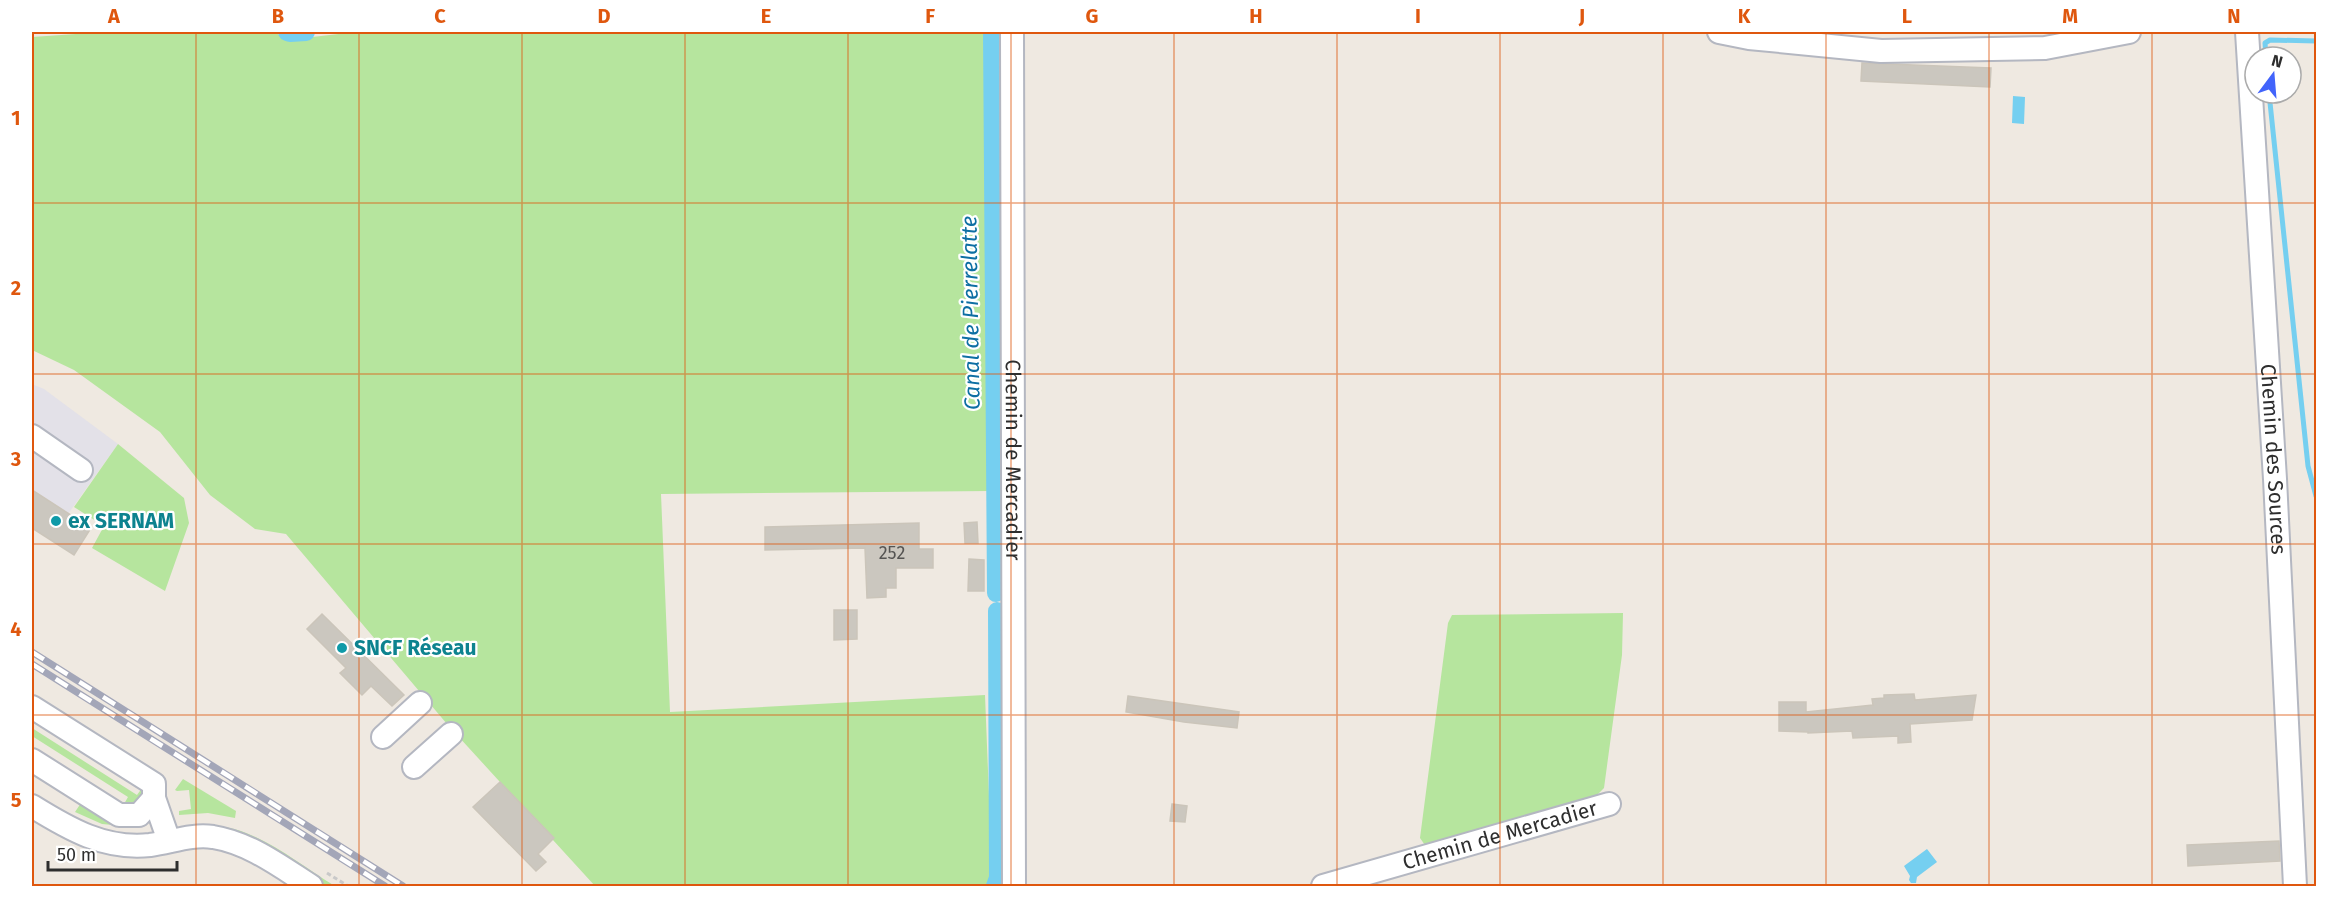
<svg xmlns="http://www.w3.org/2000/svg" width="2348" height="918" font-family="'Fira Sans',sans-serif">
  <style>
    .industrial { fill: #e3e1e8 }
    .green { fill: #b6e59e }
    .water { fill: #75cff0 }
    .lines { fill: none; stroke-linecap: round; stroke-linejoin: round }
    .stream { stroke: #75cff0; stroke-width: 5 }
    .canal { stroke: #75cff0; stroke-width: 18 }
    .building { fill: #cbc7bf; stroke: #cbc5ba; stroke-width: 1.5 }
    .minor-casing { stroke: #b4b7c1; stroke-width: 26 }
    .path { stroke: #c9c9c9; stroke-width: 3; stroke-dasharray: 4.5 3; stroke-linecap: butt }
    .minor { stroke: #fff; stroke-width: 22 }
    .rail-casing { stroke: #a3a6b8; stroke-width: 7 }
    .rail { stroke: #fff; stroke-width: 4.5; stroke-dasharray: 14; stroke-linecap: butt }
    .grid { fill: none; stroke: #df570e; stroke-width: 1.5; stroke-opacity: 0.55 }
    .culture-dot { fill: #0f9aa8; stroke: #fff; stroke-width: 2 }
    .labels { text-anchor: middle; stroke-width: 4.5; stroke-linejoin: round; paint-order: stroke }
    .number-label { font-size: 18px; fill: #555452 }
    .street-label { font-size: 21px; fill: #2e2e2e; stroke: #fff }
    .culture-label { font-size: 21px; font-weight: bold; fill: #0d838f; stroke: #fff; text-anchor: start }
    .water-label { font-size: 22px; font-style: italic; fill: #0d6fa3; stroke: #fff }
    .neatline { fill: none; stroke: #df570e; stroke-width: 2 }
    .grid-label { font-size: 20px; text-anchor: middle; font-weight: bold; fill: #df570e }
  </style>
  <rect width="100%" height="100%" fill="#efe9e1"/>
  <path class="industrial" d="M32 384 44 389 118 444 68 514 32 490Z"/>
  <path class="green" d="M105 32H275L286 40 356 32H984L991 491 661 494 670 712 985 695 992 872 986 886H595L447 724 286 534 255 529 210 495 160 432 74 370 32 350V37Z
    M118 444 184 498 189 523 165 591 92 548 104 526 74 507Z
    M1623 613 1622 655 1604 788 1592 800 1427 848 1420 838 1448 623 1452 615Z
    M32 728 137 795 142 788 144 790 137 802 126 806 124 804 128 797 32 736Z
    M183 779 236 811 235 818 208 813 179 815V811L191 809 189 790 177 791 175 790Z
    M83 800 87 802 84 807 107 822 110 818 123 826 102 824 75 812Z
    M185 825C204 825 223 825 241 831 275 843 305 868 335 886H327L276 854 185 830Z"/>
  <path class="water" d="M2013 96 2025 97 2024 124 2012 123Z
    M1927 849 1937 862 1917 877 1916 883H1911L1909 880 1910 876 1904 866Z"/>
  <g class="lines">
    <path class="stream" d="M2266 57 2265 43 2270 40 2316 41
      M2269 93 2308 466 2316 496"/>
    <path class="canal" d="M287 32 290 33 306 32
      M992 32 996 593
      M995 886 998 878 997 611"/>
  </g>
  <path class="building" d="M1862 63 1991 68 1990 87 1861 81Z
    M32 490 91 528 74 555 32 528Z
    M977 522 978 543H965L964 523Z
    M919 523V549H933V568H896V588H886V597L867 598 865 548 765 550V527Z
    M969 559 984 560V591H968Z
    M834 610H857V639L834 640Z
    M322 614 404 695 392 706 371 686 362 695 340 673 346 668 307 629Z
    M1914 694 1915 700 1976 695 1972 720 1910 724 1911 742 1898 743V736L1853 738 1852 731 1808 733V732L1779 731V702H1806V712L1873 705 1872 699 1884 698V695Z
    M1128 696 1239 712 1237 728 1184 722 1126 712Z
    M500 782 554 838 538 854 546 862 536 871 473 807Z
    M1172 804 1187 806 1185 822 1170 821Z
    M2279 841 2280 861 2188 866 2187 845Z"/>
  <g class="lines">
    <g class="minor-casing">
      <g id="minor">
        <path id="s1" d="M1012 32 1014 886"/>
        <path d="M1719 32 1749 38 1881 51 2045 48 2129 32"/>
        <path id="s2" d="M2247 32 2275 479 2295 886"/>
        <path d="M32 436 81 470"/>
        <path d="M32 707 154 784V798L169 841"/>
        <path d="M383 737 420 703"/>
        <path d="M32 760 119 815H139L154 798"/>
        <path d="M414 767 451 734"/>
        <path d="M32 806C69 829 105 850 150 845 172 842 191 834 213 837 250 843 281 867 311 886"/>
        <path id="s3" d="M1323 886 1609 804"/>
      </g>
    </g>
    <path class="path" d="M327 873 348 886"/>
    <use href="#minor" class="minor"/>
    <g class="rail-casing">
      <path id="rail" d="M32 652 403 886
        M32 664 385 886"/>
    </g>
    <use href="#rail" class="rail"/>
  </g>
  <path class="grid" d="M196 32V886M359 32V886M522 32V886M685 32V886M848 32V886M1011 32V886M1174 32V886M1337 32V886M1500 32V886M1663 32V886M1826 32V886M1989 32V886M2152 32V886M32 203H2316M32 374H2316M32 544H2316M32 715H2316"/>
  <g class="culture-dot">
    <circle cx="56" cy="521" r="6"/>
    <circle cx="342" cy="648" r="6"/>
  </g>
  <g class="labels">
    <g class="number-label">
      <text x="892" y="559">252</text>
    </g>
    <g class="street-label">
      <text dy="7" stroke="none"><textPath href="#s1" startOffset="428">Chemin de Mercadier</textPath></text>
      <text dy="7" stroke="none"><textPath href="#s2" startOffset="428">Chemin des Sources</textPath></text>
      <text dy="7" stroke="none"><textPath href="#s3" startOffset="184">Chemin de Mercadier</textPath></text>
    </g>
    <g class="culture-label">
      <text x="68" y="528">ex SERNAM</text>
      <text x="354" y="655">SNCF Réseau</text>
    </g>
    <g class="water-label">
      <text transform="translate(970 313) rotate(-91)" y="8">Canal de Pierrelatte</text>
    </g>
  </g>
  <rect width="2348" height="918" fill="none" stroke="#ffffff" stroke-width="66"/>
  <g transform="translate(2273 75) rotate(16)"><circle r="28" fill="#ffffff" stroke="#ababab" stroke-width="1.5"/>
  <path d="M0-4.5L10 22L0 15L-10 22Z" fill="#4264fb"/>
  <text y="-9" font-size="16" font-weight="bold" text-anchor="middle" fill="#2e2e2e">N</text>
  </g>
  <path d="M48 861v9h129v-9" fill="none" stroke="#2e2e2e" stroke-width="3"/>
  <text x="57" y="861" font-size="18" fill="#2e2e2e" stroke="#ffffff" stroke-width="4.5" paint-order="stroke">50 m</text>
  <rect x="33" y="33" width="2282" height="852" class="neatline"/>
  <g class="grid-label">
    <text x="114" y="23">A</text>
    <text x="278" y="23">B</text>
    <text x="440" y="23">C</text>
    <text x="604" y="23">D</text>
    <text x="766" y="23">E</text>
    <text x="930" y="23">F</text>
    <text x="1092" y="23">G</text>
    <text x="1256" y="23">H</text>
    <text x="1418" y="23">I</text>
    <text x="1582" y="23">J</text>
    <text x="1744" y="23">K</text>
    <text x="1907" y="23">L</text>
    <text x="2070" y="23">M</text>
    <text x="2234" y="23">N</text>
    <text x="16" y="125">1</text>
    <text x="16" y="295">2</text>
    <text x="16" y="466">3</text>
    <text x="16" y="636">4</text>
    <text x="16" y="807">5</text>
  </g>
</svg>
